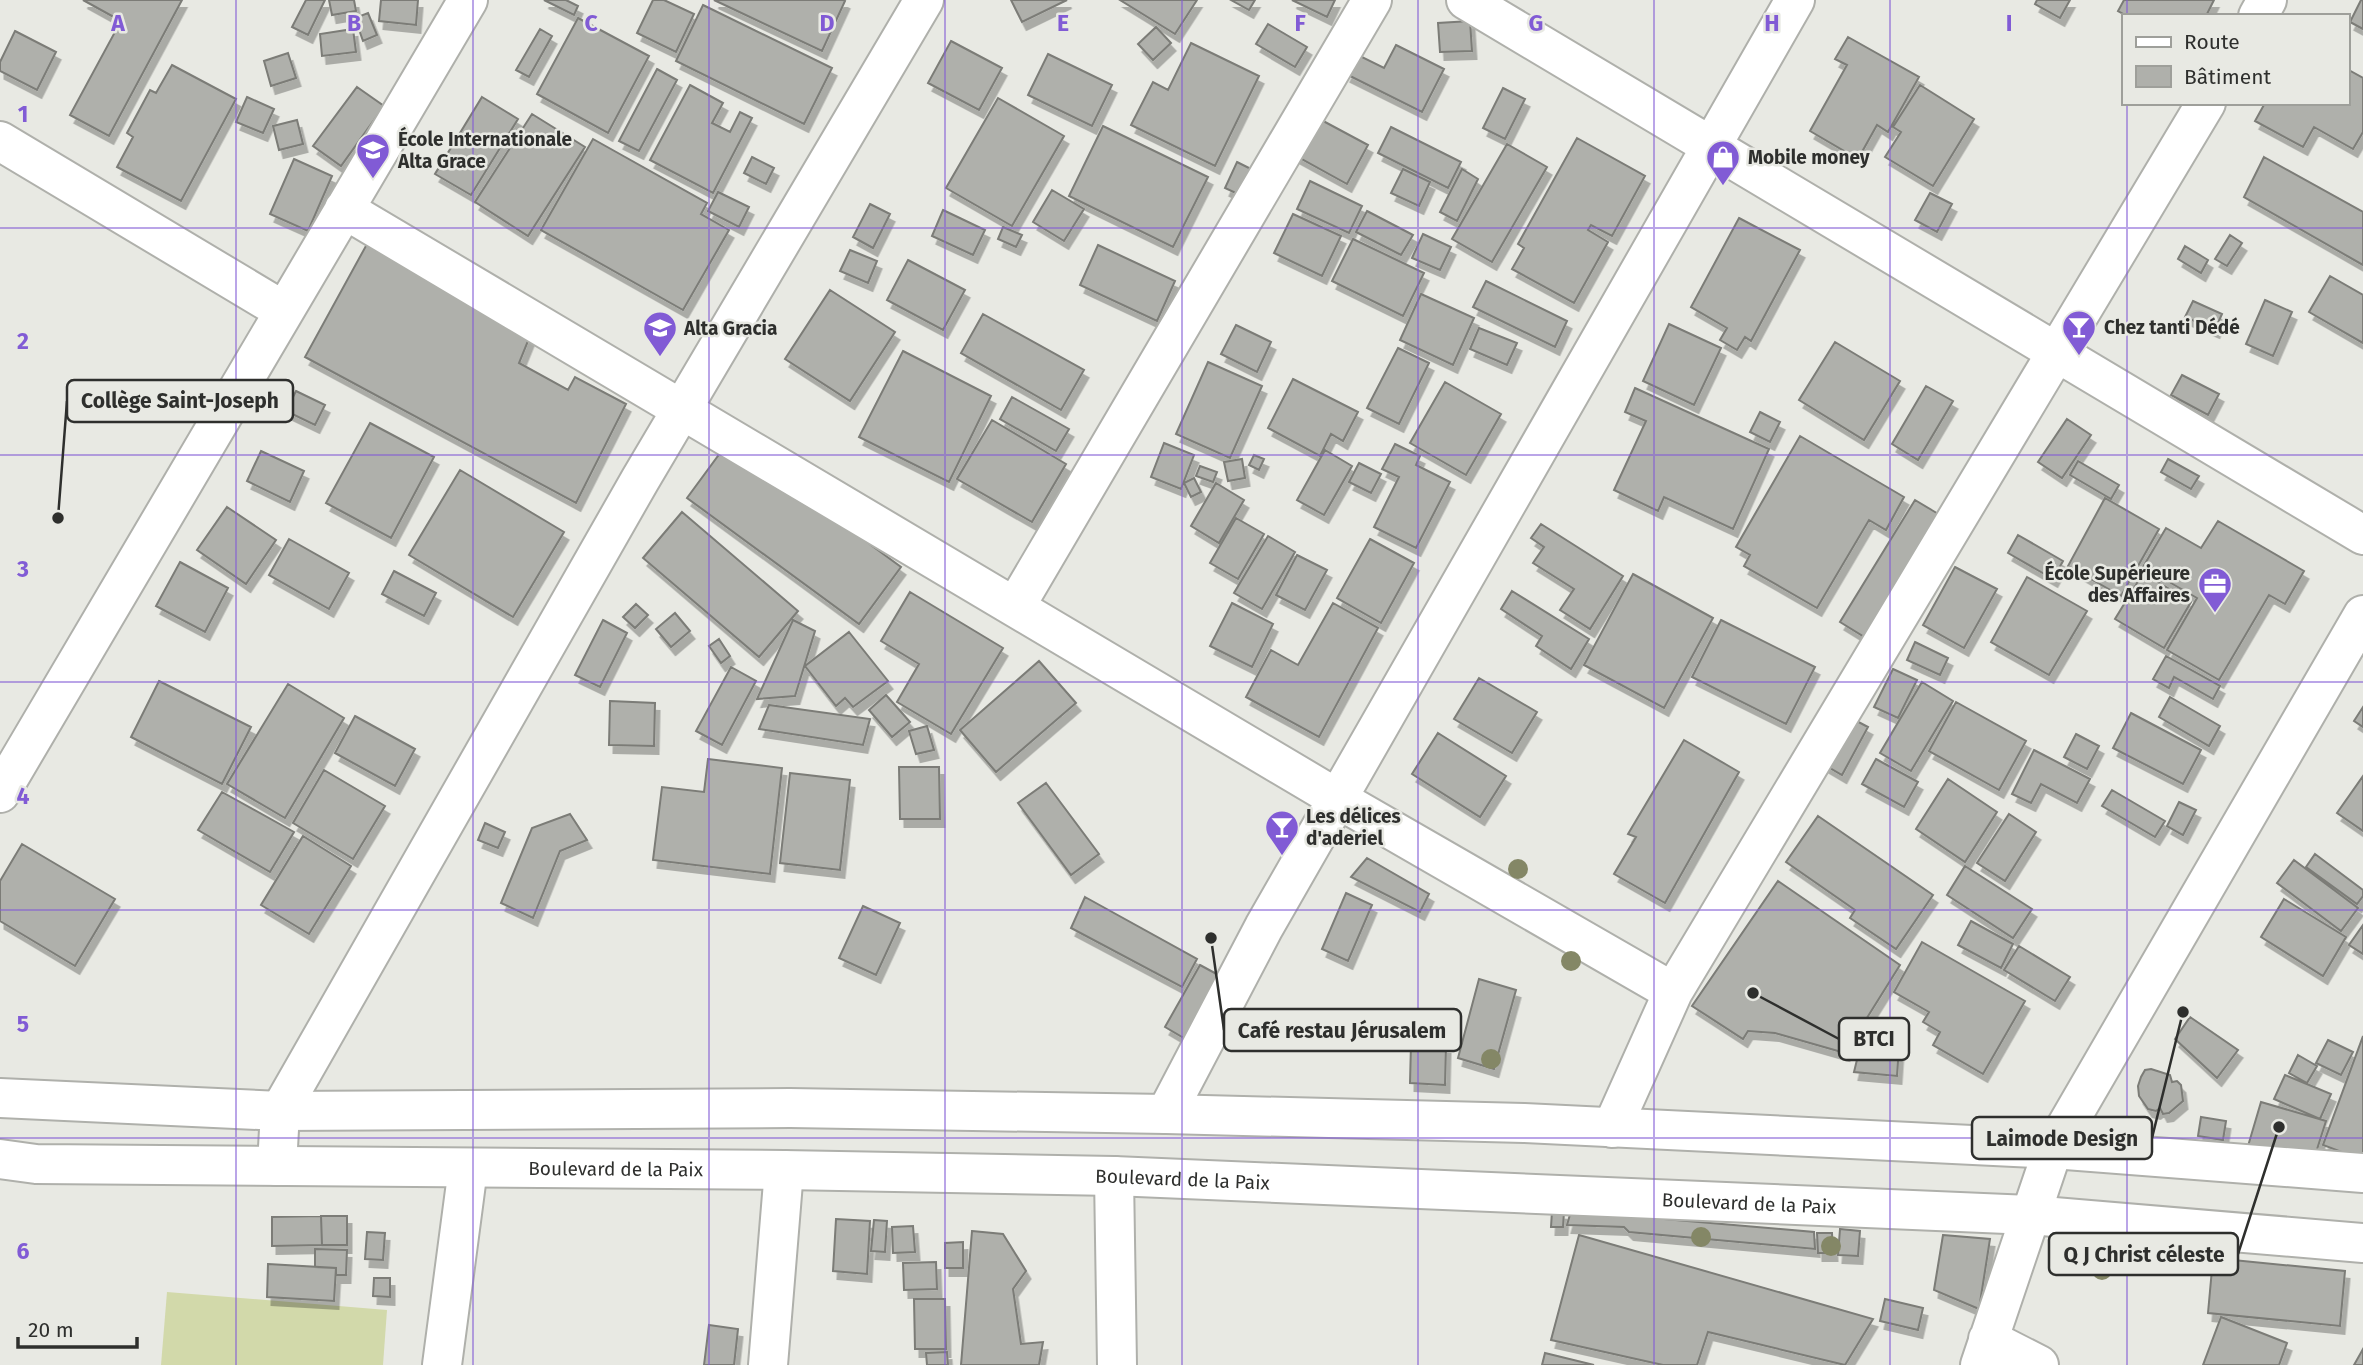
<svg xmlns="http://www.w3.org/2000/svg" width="2363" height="1365" font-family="'Fira Sans',sans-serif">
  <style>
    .garden { fill: #d2d9aa }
    .building { fill: #afb0ab; stroke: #7b7c77; stroke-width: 2; filter: url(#shadow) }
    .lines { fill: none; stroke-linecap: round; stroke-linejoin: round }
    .minor-casing { stroke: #afb0ab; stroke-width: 42 }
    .major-casing { stroke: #afb0ab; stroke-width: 42 }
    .minor { stroke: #fff; stroke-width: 38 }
    .major { stroke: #fff; stroke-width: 38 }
    .tree { fill: #848766 }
    .grid { fill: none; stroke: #815bd5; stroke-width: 2; stroke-opacity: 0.55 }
    .labels { text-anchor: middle; stroke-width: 5; stroke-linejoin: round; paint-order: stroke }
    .poi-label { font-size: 19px; font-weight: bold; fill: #2e2f2d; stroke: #e8e9e3; text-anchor: start }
    .street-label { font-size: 19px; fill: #2e2f2d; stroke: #e8e9e3 }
    .grid-label { font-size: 23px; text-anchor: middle; font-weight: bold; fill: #815bd5; stroke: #e8e9e3; stroke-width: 5; stroke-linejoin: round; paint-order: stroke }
    .leader { fill: none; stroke: #2e2f2d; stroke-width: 2.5 }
    .callout-dot { fill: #2e2f2d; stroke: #e8e9e3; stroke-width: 2.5 }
    .callout { fill: #e8e9e3; stroke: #2e2f2d; stroke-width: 2.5 }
    .callout-label { font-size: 21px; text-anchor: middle; font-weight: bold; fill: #2e2f2d }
  </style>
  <defs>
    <filter id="shadow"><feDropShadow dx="4.5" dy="8" stdDeviation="0" flood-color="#0004"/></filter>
  </defs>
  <rect width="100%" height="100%" fill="#e8e9e3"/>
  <path class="garden" d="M167 1292 387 1310 383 1365H161Z"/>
  <path class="building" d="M83 0H182L109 136 70 115 121 21Z
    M306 0H325L308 35 292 27Z
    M329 0H354L356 11 332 15Z
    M381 0H418L416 25 379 21Z
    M544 0H566L578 6 574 15Z
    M653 0H664L694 14 676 52 637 33Z
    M714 0H843L845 1 822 51Z
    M1011 0H1067L1022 22Z
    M1120 0H1197L1175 34Z
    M1231 0H1255L1249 10Z
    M1292 0H1335L1327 17Z
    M2037 0H2070L2060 18 2035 4Z
    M2124 0H2214L2206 16H2127L2118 11Z
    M2361 0H2363V29L2350 22Z
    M703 5 832 68 804 124 676 61Z
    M368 13 377 35 363 41 355 18Z
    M578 18 649 56 608 133 537 94Z
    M1470 21 1472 51 1440 52 1438 23Z
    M1268 24 1307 47 1295 67 1256 44Z
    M1156 27 1171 43 1153 60 1138 44Z
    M353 29 356 52 322 56 320 34Z
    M540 29 552 36 529 77 516 70Z
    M15 31 56 52 37 90 0 71V62Z
    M1848 37 1919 77 1888 132 1877 125 1858 159 1810 131 1847 65 1835 59Z
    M951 41 1002 68 979 110 928 83Z
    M1191 43 1259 76 1215 166 1131 125 1153 82 1168 90Z
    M1396 45 1444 69 1422 112 1346 74 1356 54 1384 68Z
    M288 53 296 78 271 86 264 61Z
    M1048 54 1112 85 1092 126 1028 95Z
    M172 65 236 99 181 201 117 167 133 137 127 133 150 90 156 93Z
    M657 69 677 80 639 151 619 141Z
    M2347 69 2363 78V132L2353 149 2314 127 2303 147 2255 121 2265 103H2347Z
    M690 85 723 103 712 123 730 132 740 112 752 118 713 193 650 160Z
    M1920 85 1974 119 1933 186 1885 157 1901 132 1893 127Z
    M357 87 384 106 341 166 313 146Z
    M1503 88 1525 99 1505 139 1483 128Z
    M247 97 274 109 263 133 236 122Z
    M482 97 518 119 471 195 435 174Z
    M998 98 1064 136 1012 226 946 188Z
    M532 114 585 147 528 236 475 202Z
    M1312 115 1368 145 1347 184 1291 153Z
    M297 120 303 144 279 150 273 126Z
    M1103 126 1208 177 1173 247 1069 196Z
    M1391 127 1461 162 1448 188 1378 153Z
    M1577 138 1645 176 1612 236 1591 225 1588 230 1608 242 1574 303 1512 269 1524 248 1518 244Z
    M593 139 707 203 701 214 729 230 683 310 541 230Z
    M1507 144 1547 167 1492 262 1452 239Z
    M752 157 774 168 766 184 744 173Z
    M2264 157 2363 212V265L2244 197Z
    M294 159 332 176 308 231 270 214Z
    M1237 162 1265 176 1253 201 1225 188Z
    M1403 169 1430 182 1419 206 1391 193Z
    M1462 169 1478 179 1457 221 1440 212Z
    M1310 181 1362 206 1349 233 1297 209Z
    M1052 190 1084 209 1064 241 1033 222Z
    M718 192 749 207 739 227 708 211Z
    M1930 193 1952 204 1937 232 1915 220Z
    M870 204 890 214 873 248 853 237Z
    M943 210 985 230 973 255 932 236Z
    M1367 211 1413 235 1401 255 1356 232Z
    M1293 214 1341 236 1322 276 1274 253Z
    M1739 218 1800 250 1751 341 1745 337 1737 350 1720 340 1727 328 1691 307Z
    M1003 227 1022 235 1016 247 998 239Z
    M1423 234 1451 247 1440 270 1412 258Z
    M2230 235 2242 243 2227 266 2215 259Z
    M1353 239 1424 273 1403 316 1332 281Z
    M367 244 530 336 519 363 568 390 575 377 626 404 576 503 305 357Z
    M1098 245 1175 281 1157 321 1080 285Z
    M2185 246 2208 260 2201 273 2178 259Z
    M850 250 877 261 868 283 840 271Z
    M908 260 965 290 943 330 887 300Z
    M2330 276 2363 295V343L2309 312Z
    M1486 281 1567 321 1555 347 1473 307Z
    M830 290 895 332 850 401 785 359Z
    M1421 294 1474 318 1453 365 1400 340Z
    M2265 300 2292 312 2273 356 2246 344Z
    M2193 301 2222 314 2215 330 2185 317Z
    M983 314 1084 370 1061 410 961 353Z
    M1669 324 1721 348 1694 405 1643 381Z
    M1236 325 1271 342 1257 372 1221 354Z
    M1479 328 1517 343 1507 365 1470 349Z
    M1835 342 1900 381 1864 440 1799 400Z
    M1398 348 1429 363 1399 424 1367 408Z
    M903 351 991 396 949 482 859 437Z
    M1208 362 1262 386 1230 458 1176 434Z
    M2182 375 2219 394 2208 415 2171 395Z
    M1293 379 1358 412 1343 441 1331 434 1320 456 1268 428Z
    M1445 382 1501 414 1466 475 1410 443Z
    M1926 386 1953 401 1918 460 1892 444Z
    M1635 388 1769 449 1733 529 1664 497 1658 511 1614 490 1646 421 1625 412Z
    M296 391 325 405 315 425 286 411Z
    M1012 397 1069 429 1056 451 1000 419Z
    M1760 412 1780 422 1770 442 1750 432Z
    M2067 419 2091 435 2062 478 2038 462Z
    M992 420 1066 464 1032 522 957 479Z
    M370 423 434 457 391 538 326 503Z
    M1800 436 1904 497 1886 530 1869 520 1817 608 1744 566 1750 555 1736 547Z
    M729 441 901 567 859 624 687 498Z
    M1164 443 1194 455 1181 489 1151 477Z
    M1395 444 1420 456 1416 465 1450 482 1416 548 1374 527 1399 477 1382 469Z
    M1325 450 1352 466 1324 515 1297 500Z
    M261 451 304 471 290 502 247 481Z
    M1254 455 1264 459 1259 470 1249 465Z
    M1242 459 1245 478 1228 481 1224 462Z
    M2168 459 2199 476 2191 489 2161 472Z
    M2078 461 2119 485 2111 499 2070 475Z
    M1359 463 1381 474 1371 493 1349 482Z
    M1200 466 1217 472 1213 482 1196 476Z
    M460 470 564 532 513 617 409 555Z
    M1194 478 1201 492 1191 497 1184 483Z
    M1216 483 1244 500 1219 543 1191 526Z
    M2105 498 2159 529 2121 596 2068 566Z
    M1915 500 1945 518 1871 641 1840 622Z
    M227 507 276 540 246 584 197 550Z
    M682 512 798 611 759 657 643 558Z
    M1236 518 1264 534 1238 579 1210 563Z
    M2218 521 2304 571 2285 604 2269 595 2219 680 2167 650 2197 598 2143 567 2166 528 2201 548Z
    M1541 524 1623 576 1590 629 1560 610 1574 589 1533 563 1544 547 1531 538Z
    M2018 535 2063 561 2053 579 2008 553Z
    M1268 536 1295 552 1262 609 1234 593Z
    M289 539 349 573 329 609 269 575Z
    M1370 539 1414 563 1381 623 1337 598Z
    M1297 555 1327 570 1305 610 1276 595Z
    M180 562 228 588 205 632 156 606Z
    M1955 567 1997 589 1964 648 1923 625Z
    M394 571 436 593 424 616 382 594Z
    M2143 573 2191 602 2164 648 2115 619Z
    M1633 574 1713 618 1664 708 1584 665Z
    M2027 577 2087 611 2049 675 1991 642Z
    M1512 591 1589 639 1571 669 1536 646 1542 636 1501 609Z
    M910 592 1003 648 951 734 897 702 919 664 881 641Z
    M1232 603 1273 624 1252 667 1210 646Z
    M1333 603 1378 628 1319 737 1246 697 1271 650 1298 665Z
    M636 604 648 615 635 628 623 617Z
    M675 613 690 631 671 647 656 629Z
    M603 620 627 633 600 687 575 675Z
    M793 620 815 631 795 696 757 699Z
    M1721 620 1815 667 1786 724 1692 677Z
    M849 632 888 681 853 707 845 698 836 706 805 666Z
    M719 639 730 656 721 663 709 646Z
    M1915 642 1948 658 1940 675 1907 660Z
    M2166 656 2220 686 2213 699 2174 677 2169 688 2153 679Z
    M1039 661 1076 703 996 772 960 730Z
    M731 667 756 681 722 745 696 731Z
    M1893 669 1917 680 1898 718 1874 707Z
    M1479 678 1537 712 1512 753 1454 719Z
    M159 681 251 727 222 784 131 737Z
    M1922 682 1953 701 1911 771 1880 753Z
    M288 684 344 718 285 818 227 784Z
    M886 695 910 722 892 737 869 710Z
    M2170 697 2220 726 2209 746 2159 717Z
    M610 701 655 703 654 746 609 745Z
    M1956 702 2026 741 1999 790 1929 751Z
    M769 705 870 719 863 745 759 729Z
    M2363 707V727L2354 721Z
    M2131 713 2201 750 2183 784 2113 748Z
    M355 716 415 749 395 786 335 753Z
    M1849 717 1868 727 1842 775 1823 764Z
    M927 726 934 750 916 754 909 731Z
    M1438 733 1506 776 1480 817 1412 774Z
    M2076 734 2099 746 2087 769 2064 757Z
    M1684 740 1739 772 1665 903 1614 874 1636 837 1628 834Z
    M2034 750 2090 779 2077 803 2041 784 2031 803 2012 794Z
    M708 759 782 768 770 874 653 860 662 787 704 792Z
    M1876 759 1918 782 1904 807 1862 784Z
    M899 767H939L940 819H900Z
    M324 770 385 806 353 859 293 823Z
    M790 773 850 780 840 870 780 863Z
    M2363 776V831L2337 813Z
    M1948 779 1997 812 1965 862 1916 829Z
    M1046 783 1099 854 1071 875 1018 803Z
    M2112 790 2165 821 2155 837 2102 806Z
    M222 792 294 832 270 872 198 830Z
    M2179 802 2196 810 2183 835 2167 826Z
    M570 814 587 840 560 851 533 918 501 903 532 828Z
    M2009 814 2036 832 2005 881 1977 863Z
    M1818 816 1933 895 1896 949 1850 918 1855 910 1786 862Z
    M485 823 505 832 498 848 478 840Z
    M303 836 351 866 309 934 261 905Z
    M22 844 115 899 75 966 0 921V881Z
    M2315 854 2363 890V896L2357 904 2306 867Z
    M1367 858 1429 894 1420 912 1351 877Z
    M2294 860 2358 908 2341 931 2277 883Z
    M1965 866 2032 909 2013 938 1947 895Z
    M1778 881 1900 965 1845 1053 1775 1033 1748 1031 1743 1039 1692 1006Z
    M1346 893 1372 905 1348 961 1322 949Z
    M1085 897 1197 959 1182 987 1071 928Z
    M2284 899 2346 937 2323 976 2261 937Z
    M863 906 900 923 876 975 839 958Z
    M1971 921 2013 944 2001 968 1958 945Z
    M2363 925V954L2349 945Z
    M1922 942 2025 1001 1983 1074 1933 1045 1940 1032 1923 1022 1929 1012 1894 992Z
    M2019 946 2070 977 2055 1001 2004 970Z
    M1200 965 1224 978 1189 1041 1165 1027Z
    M1479 979 1516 990 1494 1069 1458 1058Z
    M2190 1017 2238 1050 2217 1078 2175 1039Z
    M2363 1036V1160L2323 1145Z
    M1862 1039 1899 1047 1897 1076 1854 1072Z
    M2328 1040 2353 1052 2341 1075 2316 1063Z
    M1411 1044 1446 1046 1445 1085 1410 1083Z
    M2298 1055 2317 1066 2307 1083 2289 1073Z
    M2151 1069 2170 1075 2172 1082 2177 1081 2181 1085 2183 1101 2169 1113 2163 1114 2160 1108 2156 1111 2148 1109 2139 1096 2138 1086 2141 1077 2145 1070Z
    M2285 1075 2331 1094 2320 1119 2274 1099Z
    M2261 1102 2326 1121 2312 1165 2248 1146Z
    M2201 1117 2226 1121 2223 1140 2198 1136Z
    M1552 1211 1564 1212 1563 1227H1551Z
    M1571 1211 1814 1232 1815 1249 1629 1232 1624 1227 1567 1225Z
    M321 1216H347V1245H322Z
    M321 1216 322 1245 272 1246V1217Z
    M836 1219 870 1221 867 1274 833 1271Z
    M874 1220 887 1221 885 1252 871 1251Z
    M913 1226 915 1252 893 1253 892 1227Z
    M1840 1229 1860 1231 1858 1256 1838 1255Z
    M972 1231 1003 1234 1026 1271 1013 1289 1021 1344 1043 1342 1039 1365H961Z
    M367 1232 385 1233 383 1260 365 1259Z
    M1817 1233H1832L1833 1253H1818Z
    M1579 1235 1873 1319 1845 1365 1708 1332 1697 1365H1663L1551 1340Z
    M1943 1235 1990 1239 1979 1309 1934 1290Z
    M963 1242V1268H945V1243Z
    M315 1249 347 1250 346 1275H336V1268L315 1267Z
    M2213 1258 2345 1271 2340 1326 2208 1313Z
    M936 1262 937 1289 904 1290 903 1263Z
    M268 1264 336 1268 334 1301 267 1297Z
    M374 1278H390V1297L373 1296Z
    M914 1299H945L946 1349H915Z
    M1885 1299 1923 1308 1918 1330 1880 1321Z
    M2221 1317 2287 1343 2279 1365H2203Z
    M709 1325 738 1329 734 1365H704Z
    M2363 1349V1365H2354Z
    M947 1352 948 1365H927L926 1353Z
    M1545 1353 1594 1365H1542Z"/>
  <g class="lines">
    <g class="minor-casing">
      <path id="minor" d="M1466 0 2363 535
        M2258 16 2267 0
        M0 141 284 311
        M344 209 1338 799 1673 992
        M1015 607 1372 0
        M0 793 468 0
        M1166 1114 1264 927 1795 0
        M1612 1128 1673 992 2206 103
        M277 1166 280 1111 640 480 924 0
        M1114 1176 1117 1365
        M1988 1339 2039 1365
        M442 1365 468 1168
        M768 1365 784 1170
        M1980 1365 2053 1149 2363 615"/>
    </g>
    <g class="major-casing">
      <g id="major">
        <path d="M0 1098 280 1111 790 1108 1166 1114 1524 1123 2053 1149 2363 1173"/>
        <path id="s1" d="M0 1159 36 1164 784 1170 1114 1176 2030 1215 2363 1243"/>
      </g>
    </g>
    <use href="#minor" class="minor"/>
    <use href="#major" class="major"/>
  </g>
  <g class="tree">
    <circle cx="1518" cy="869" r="10"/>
    <circle cx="1571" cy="961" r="10"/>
    <circle cx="1491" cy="1059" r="10"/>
    <circle cx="1701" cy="1237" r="10"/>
    <circle cx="1831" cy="1246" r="10"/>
    <circle cx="2102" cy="1270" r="10"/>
  </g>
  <path class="grid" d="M236 0V1365M473 0V1365M709 0V1365M945 0V1365M1182 0V1365M1418 0V1365M1654 0V1365M1890 0V1365M2127 0V16M2127 103V1365M0 228H2363M0 455H2363M0 682H2363M0 910H2363M0 1138H2363"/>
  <defs>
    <g id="school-pin" transform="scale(1.75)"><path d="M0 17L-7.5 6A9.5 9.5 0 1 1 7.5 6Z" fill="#815bd5" stroke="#e8e9e3"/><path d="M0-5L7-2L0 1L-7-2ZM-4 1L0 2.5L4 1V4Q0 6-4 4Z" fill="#fff"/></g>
    <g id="shop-pin" transform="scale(1.75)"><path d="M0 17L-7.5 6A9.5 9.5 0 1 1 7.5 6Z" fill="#815bd5" stroke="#e8e9e3"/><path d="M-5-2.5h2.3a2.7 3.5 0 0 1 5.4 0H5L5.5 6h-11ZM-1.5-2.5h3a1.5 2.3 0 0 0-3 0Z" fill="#fff"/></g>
    <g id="bar-pin" transform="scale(1.75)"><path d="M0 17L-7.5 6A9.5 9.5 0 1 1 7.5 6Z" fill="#815bd5" stroke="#e8e9e3"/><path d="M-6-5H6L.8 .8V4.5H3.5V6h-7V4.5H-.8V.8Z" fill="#fff"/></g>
    <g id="office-pin" transform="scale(1.75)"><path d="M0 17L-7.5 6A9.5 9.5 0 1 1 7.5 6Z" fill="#815bd5" stroke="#e8e9e3"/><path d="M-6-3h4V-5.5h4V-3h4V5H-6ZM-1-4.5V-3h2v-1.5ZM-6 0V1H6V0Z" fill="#fff"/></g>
  </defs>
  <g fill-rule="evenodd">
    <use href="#school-pin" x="373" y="150"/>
    <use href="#shop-pin" x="1723" y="157"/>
    <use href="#bar-pin" x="2079" y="327"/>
    <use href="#school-pin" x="660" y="328"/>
    <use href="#office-pin" x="2215" y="584"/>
    <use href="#bar-pin" x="1282" y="827"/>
  </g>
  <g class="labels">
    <g class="poi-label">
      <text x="398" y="146">École Internationale<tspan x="398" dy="22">Alta Grace</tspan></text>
      <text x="1748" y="164">Mobile money</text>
      <text x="2104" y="334">Chez tanti Dédé</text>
      <text x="684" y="335">Alta Gracia</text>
      <text x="2190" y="580" text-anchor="end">École Supérieure<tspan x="2190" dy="22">des Affaires</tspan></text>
      <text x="1306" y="823">Les délices<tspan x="1306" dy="22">d'aderiel</tspan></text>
    </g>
    <g class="street-label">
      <text dy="7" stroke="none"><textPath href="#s1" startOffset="616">Boulevard de la Paix</textPath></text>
      <text dy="7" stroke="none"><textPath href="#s1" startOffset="1183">Boulevard de la Paix</textPath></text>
      <text dy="7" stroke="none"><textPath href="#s1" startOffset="1750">Boulevard de la Paix</textPath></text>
    </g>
  </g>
  <g class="grid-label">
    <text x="118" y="31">A</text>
    <text x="354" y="31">B</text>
    <text x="591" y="31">C</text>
    <text x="827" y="31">D</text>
    <text x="1063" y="31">E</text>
    <text x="1300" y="31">F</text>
    <text x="1536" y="31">G</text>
    <text x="1772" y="31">H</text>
    <text x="2009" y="31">I</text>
    <text x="23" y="122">1</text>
    <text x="23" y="349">2</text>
    <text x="23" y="577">3</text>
    <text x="23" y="804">4</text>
    <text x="23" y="1032">5</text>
    <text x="23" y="1259">6</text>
  </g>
  <path class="leader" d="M58 518L67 401M1211 938L1224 1030M1753 993L1839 1039M2183 1012L2152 1138M2279 1127L2238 1254"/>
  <g class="callout-dot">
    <circle cx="58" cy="518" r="7"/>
    <circle cx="1211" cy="938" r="7"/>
    <circle cx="1753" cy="993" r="7"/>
    <circle cx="2183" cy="1012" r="7"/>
    <circle cx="2279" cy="1127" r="7"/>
  </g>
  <g class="callout">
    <rect x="67" y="380" width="226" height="42" rx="7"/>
    <rect x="1224" y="1009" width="237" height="42" rx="7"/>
    <rect x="1839" y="1018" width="70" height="42" rx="7"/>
    <rect x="1972" y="1117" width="180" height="42" rx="7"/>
    <rect x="2049" y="1233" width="189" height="42" rx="7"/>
  </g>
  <g class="callout-label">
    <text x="180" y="408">Collège Saint-Joseph</text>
    <text x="1342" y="1038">Café restau Jérusalem</text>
    <text x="1874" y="1046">BTCI</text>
    <text x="2062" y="1146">Laimode Design</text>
    <text x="2144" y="1262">Q J Christ céleste</text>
  </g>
  <rect x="2122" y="14" width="228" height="91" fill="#e8e9e3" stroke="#9e9f9a" stroke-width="2"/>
  <rect x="2136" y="37" width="35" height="10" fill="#ffffff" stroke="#9e9f9a" stroke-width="2"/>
  <text x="2184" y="49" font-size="21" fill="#2e2f2d">Route</text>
  <rect x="2136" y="66" width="35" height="21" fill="#afb0ab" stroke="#9e9f9a" stroke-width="2"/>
  <text x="2184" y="84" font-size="21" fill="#2e2f2d">Bâtiment</text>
  <path d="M18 1337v10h119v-10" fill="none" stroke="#2e2f2d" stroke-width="3.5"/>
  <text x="28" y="1337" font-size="21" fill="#2e2f2d" stroke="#e8e9e3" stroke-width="5" paint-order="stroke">20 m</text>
</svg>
